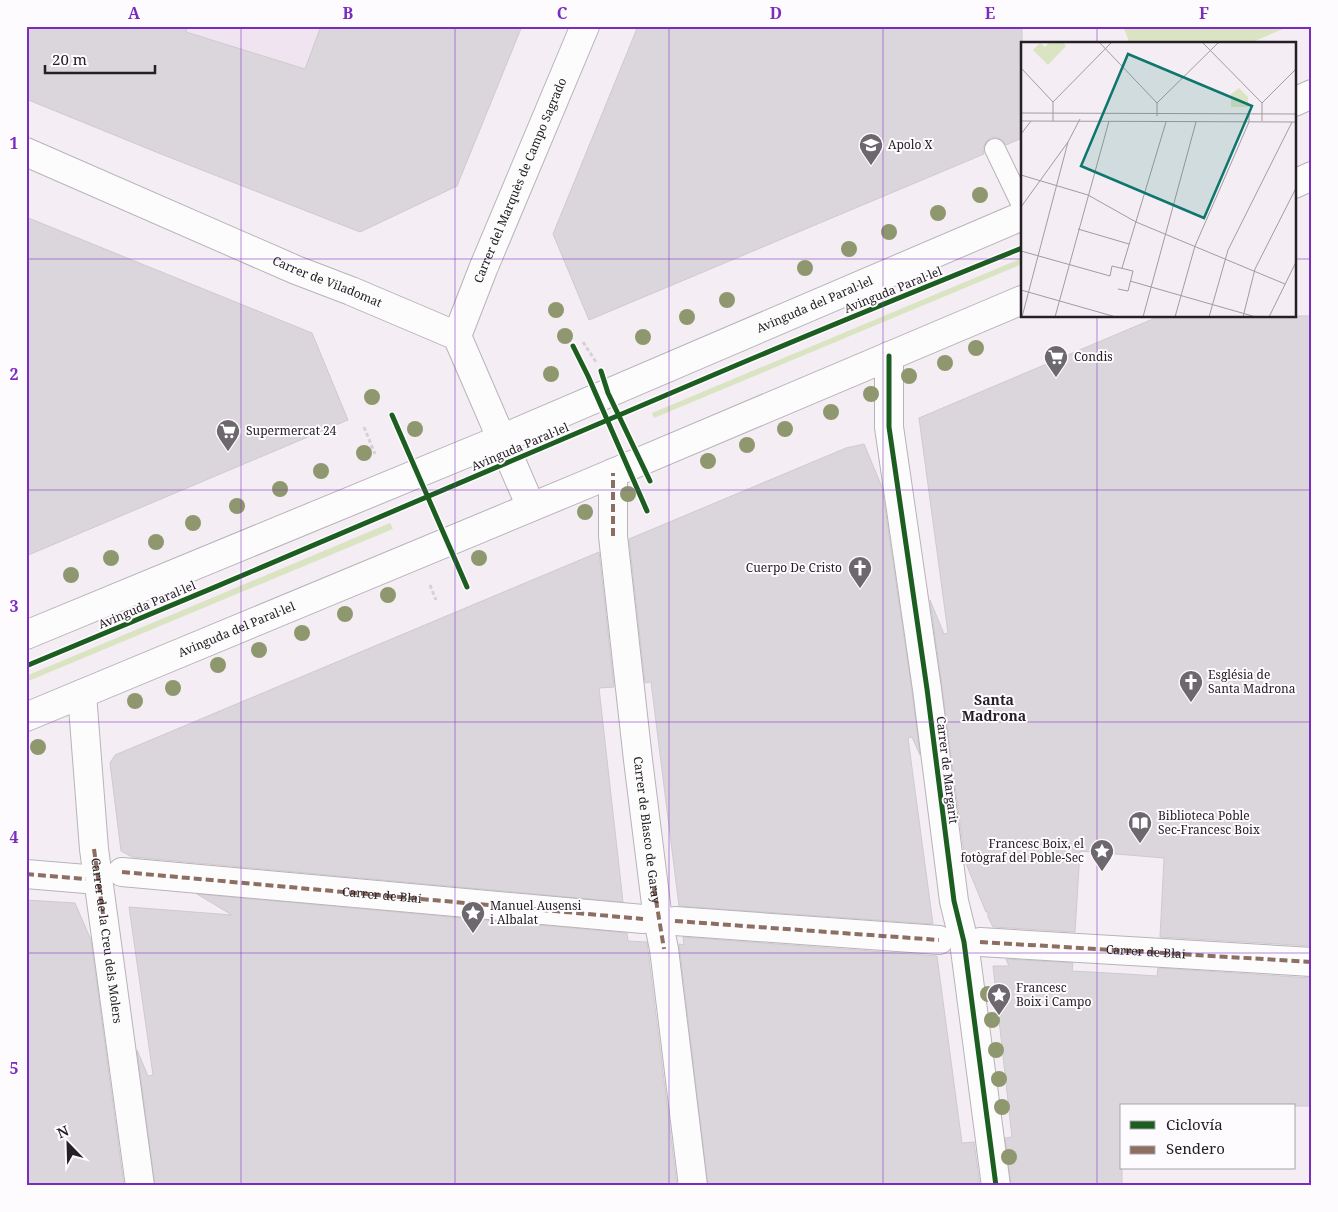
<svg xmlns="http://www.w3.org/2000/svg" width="1338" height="1212" font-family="'Noto Serif',serif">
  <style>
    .built { fill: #f1e4f1 }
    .green { fill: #dae4c2 }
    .building { fill: #dbd6db; stroke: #cfcacf }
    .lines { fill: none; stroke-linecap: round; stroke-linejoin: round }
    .service-casing { stroke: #b8b3b8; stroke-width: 22 }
    .pedestrian-casing { stroke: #b8b3b8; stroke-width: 30 }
    .minor-casing { stroke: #b8b3b8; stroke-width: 30 }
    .tertiary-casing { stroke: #b8b3b8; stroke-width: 30 }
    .secondary-casing { stroke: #b8b3b8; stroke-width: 30 }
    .path { stroke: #d5d2d5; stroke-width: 3; stroke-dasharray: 4 2.5; stroke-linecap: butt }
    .service { stroke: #fdfcfd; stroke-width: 20 }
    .pedestrian { stroke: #fdfcfd; stroke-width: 28 }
    .minor { stroke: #fdfcfd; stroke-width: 28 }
    .tertiary { stroke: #fdfcfd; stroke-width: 28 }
    .secondary { stroke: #fdfcfd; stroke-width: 28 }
    .quiet { stroke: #8d6e63; stroke-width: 4; stroke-dasharray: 8 4; stroke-linecap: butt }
    .cycleway-casing { stroke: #fefbfe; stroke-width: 8 }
    .cycleway { stroke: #1b5e20; stroke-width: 5 }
    .tree { fill: #8f976f }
    .grid { fill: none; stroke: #7b2cbf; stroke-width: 1; stroke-opacity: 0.55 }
    .labels { text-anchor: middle; stroke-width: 4; stroke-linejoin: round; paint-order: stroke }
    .poi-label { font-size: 12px; fill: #242025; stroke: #fefbfe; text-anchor: start }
    .street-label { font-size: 12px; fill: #242025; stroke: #fefbfe }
    .neighbourhood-label { font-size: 14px; font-weight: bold; fill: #242025; stroke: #fefbfe }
    .inset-road { fill: none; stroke: #a19ca1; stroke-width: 1 }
    .view { fill: #0f766e; fill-opacity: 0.15; stroke: #0f766e; stroke-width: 2.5 }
    .inset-edge { fill: none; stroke: #242025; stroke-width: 2.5 }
    .neatline { fill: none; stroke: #7b2cbf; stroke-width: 2 }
    .grid-label { font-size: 16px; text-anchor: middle; font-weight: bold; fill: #7b2cbf }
  </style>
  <rect width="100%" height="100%" fill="#f4eef4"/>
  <path class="built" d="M187 26H321L305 69 186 32Z"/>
  <path class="green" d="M1123 26H1290L1248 44H1130Z
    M1022 258V264L654 418 652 413Z
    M390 523 393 529 26 682V676Z"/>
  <path class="building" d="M26 26H187L186 32 305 69 321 26H522L457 186 360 232 161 154 26 99Z
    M638 26H1022V138L1006 145 1001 139 995 137 990 138 985 143 983 149 984 154 589 320 553 234Z
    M26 217 312 333 348 420 26 556Z
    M1160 316H1312V946L1160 937 1164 858 1080 851 1075 932 993 927 988 917V912H986L965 861 942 687 930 600 944 634 948 633 919 418Z
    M864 444 882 487 912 691 920 755 912 737 908 738 933 924 679 906 651 682 645 683 629 539 846 448Z
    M599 552 614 687 599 688 623 902 132 857 121 851 110 763 115 755Z
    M197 894 627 933 628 941 647 942 677 1186H155L137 1050 148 1076 153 1075 129 907 232 915Z
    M26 900 75 903 91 940 124 1186H26Z
    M683 937 937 956 962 1143 974 1142 980 1186H708L679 944 684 945Z
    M1006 959 1073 963 1072 971 1126 974 1157 976 1158 968 1312 978V1106H1122V1186H1011L1005 1138 1012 1137 993 966H1009Z"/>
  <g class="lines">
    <g class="service-casing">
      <path id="service" d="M995 149 1022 205"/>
    </g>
    <g class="pedestrian-casing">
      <g id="pedestrian">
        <path id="s1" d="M122 872 643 919"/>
        <path d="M26 874 86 879"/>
        <path d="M675 921 939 940"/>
        <path id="s2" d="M980 942 1312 962"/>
      </g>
    </g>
    <g class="minor-casing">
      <g id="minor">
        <path id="s3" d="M457 336 483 269 585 26"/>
        <path d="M889 356V427L927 689 954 901 964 942 996 1186"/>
        <path id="s4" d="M613 473V536L638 760 658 920 664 949 693 1186"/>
        <path id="s5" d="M82 694 94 849 140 1186"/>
      </g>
    </g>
    <g class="tertiary-casing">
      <g id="tertiary">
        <path id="s6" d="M26 152 296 270 351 291 457 336 531 507"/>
      </g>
    </g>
    <g class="secondary-casing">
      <g id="secondary">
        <path d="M1294 102 1312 94"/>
        <path d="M1294 184 1312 176"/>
        <path id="s7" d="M26 635 501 439 1022 216"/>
        <path id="s8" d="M26 717 587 484 1022 300"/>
      </g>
    </g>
    <path class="path" d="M583 342 596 362
      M364 427 375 454
      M430 585 436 600"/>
    <use href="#service" class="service"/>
    <use href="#pedestrian" class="pedestrian"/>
    <use href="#minor" class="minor"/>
    <use href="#tertiary" class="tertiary"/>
    <use href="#secondary" class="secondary"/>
    <path class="quiet" d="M613 536V473
      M94 849 103 914
      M122 872 643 919
      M26 874 86 879
      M654 888 664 949
      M675 921 939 940
      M980 942 1312 962"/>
    <g class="cycleway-casing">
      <path id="cycleway" d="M573 346 588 376 647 511
        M889 356V427L927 689 954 901 964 942 996 1186
        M601 371 608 393 650 481
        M392 415 467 587
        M26 666C255 571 483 474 711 376 814 332 918 290 1022 248"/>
    </g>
    <use href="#cycleway" class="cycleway"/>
  </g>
  <g class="tree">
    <circle cx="980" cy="195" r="8"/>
    <circle cx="938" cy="213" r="8"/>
    <circle cx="889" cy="232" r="8"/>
    <circle cx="849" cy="249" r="8"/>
    <circle cx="805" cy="268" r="8"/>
    <circle cx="727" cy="300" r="8"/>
    <circle cx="556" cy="310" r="8"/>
    <circle cx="687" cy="317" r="8"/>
    <circle cx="565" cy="336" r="8"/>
    <circle cx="643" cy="337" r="8"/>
    <circle cx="976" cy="348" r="8"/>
    <circle cx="945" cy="363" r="8"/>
    <circle cx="551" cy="374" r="8"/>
    <circle cx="909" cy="376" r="8"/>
    <circle cx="871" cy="394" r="8"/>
    <circle cx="372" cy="397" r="8"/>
    <circle cx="831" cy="412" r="8"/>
    <circle cx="415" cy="429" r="8"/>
    <circle cx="785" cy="429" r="8"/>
    <circle cx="747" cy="445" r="8"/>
    <circle cx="364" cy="453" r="8"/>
    <circle cx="708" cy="461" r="8"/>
    <circle cx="321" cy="471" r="8"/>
    <circle cx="280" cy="489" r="8"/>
    <circle cx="628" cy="494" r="8"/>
    <circle cx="237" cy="506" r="8"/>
    <circle cx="585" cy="512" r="8"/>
    <circle cx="193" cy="523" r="8"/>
    <circle cx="156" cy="542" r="8"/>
    <circle cx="111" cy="558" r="8"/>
    <circle cx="479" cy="558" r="8"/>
    <circle cx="71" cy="575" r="8"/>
    <circle cx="388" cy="595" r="8"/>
    <circle cx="345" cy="614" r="8"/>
    <circle cx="302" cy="633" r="8"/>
    <circle cx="259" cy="650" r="8"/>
    <circle cx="218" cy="665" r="8"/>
    <circle cx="173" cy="688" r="8"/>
    <circle cx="135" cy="701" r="8"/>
    <circle cx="38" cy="747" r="8"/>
    <circle cx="988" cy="994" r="8"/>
    <circle cx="992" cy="1020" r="8"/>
    <circle cx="996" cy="1050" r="8"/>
    <circle cx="999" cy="1079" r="8"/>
    <circle cx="1002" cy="1107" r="8"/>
    <circle cx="1009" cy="1157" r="8"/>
  </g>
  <path class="grid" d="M241 26V1186M455 26V1186M669 26V1186M883 26V1186M1097 26V44M26 259H1022M1294 259H1312M1097 316V1186M26 490H1312M26 722H1312M26 953H1312"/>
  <defs>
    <g id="school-pin" transform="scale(1.25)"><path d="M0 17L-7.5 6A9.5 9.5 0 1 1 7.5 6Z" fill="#6d686d" stroke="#fefbfe"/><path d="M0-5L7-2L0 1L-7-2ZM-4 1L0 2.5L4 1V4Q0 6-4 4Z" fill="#fff"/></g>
    <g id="supermarket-pin" transform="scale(1.25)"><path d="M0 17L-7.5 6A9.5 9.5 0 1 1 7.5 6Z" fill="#6d686d" stroke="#fefbfe"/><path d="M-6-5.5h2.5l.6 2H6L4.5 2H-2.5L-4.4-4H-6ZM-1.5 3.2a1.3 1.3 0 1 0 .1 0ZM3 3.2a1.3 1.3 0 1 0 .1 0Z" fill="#fff"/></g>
    <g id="church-pin" transform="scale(1.25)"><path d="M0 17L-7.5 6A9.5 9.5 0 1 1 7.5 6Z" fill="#6d686d" stroke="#fefbfe"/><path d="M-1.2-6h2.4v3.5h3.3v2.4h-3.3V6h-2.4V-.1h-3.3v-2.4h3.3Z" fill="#fff"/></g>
    <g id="library-pin" transform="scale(1.25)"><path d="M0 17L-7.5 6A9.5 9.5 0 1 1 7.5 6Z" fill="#6d686d" stroke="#fefbfe"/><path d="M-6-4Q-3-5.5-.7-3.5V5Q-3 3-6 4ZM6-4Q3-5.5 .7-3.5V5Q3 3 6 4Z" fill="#fff"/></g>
    <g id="sight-pin" transform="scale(1.25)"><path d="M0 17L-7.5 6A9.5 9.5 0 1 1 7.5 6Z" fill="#6d686d" stroke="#fefbfe"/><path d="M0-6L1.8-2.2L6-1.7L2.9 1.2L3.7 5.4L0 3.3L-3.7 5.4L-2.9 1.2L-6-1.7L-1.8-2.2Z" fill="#fff"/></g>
  </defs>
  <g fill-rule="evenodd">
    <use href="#school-pin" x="871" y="145"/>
    <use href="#supermarket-pin" x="1056" y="357"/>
    <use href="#supermarket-pin" x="228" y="431"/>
    <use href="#church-pin" x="860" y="568"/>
    <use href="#church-pin" x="1191" y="682"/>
    <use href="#library-pin" x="1140" y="823"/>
    <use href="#sight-pin" x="1102" y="851"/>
    <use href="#sight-pin" x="473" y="913"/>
    <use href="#sight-pin" x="999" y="995"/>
  </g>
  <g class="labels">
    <g class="poi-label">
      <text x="888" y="149">Apolo X</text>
      <text x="1074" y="361">Condis</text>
      <text x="246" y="435">Supermercat 24</text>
      <text x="842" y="572" text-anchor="end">Cuerpo De Cristo</text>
      <text x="1208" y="679">Església de<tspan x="1208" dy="14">Santa Madrona</tspan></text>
      <text x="1158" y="820">Biblioteca Poble<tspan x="1158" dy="14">Sec-Francesc Boix</tspan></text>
      <text x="1084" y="848" text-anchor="end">Francesc Boix, el<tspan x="1084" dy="14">fotògraf del Poble-Sec</tspan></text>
      <text x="490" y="910">Manuel Ausensi<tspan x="490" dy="14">i Albalat</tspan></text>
      <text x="1016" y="992">Francesc<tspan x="1016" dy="14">Boix i Campo</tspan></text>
    </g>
    <g class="street-label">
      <text dy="4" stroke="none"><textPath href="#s3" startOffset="168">Carrer del Marquès de Campo Sagrado</textPath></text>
      <text dy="4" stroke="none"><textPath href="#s6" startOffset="328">Carrer de Viladomat</textPath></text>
      <text transform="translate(893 290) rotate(-22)" y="4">Avinguda Paral·lel</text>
      <text dy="4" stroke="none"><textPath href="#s7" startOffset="855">Avinguda del Paral·lel</textPath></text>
      <text transform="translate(520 447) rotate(-23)" y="4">Avinguda Paral·lel</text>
      <text transform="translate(147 605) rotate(-23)" y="4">Avinguda Paral·lel</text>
      <text dy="4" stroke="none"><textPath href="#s8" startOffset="228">Avinguda del Paral·lel</textPath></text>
      <text transform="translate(947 770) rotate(83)" y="4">Carrer de Margarit</text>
      <text dy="4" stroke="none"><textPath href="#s4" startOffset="359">Carrer de Blasco de Garay</textPath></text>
      <text dy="4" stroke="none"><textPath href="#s1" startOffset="261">Carrer de Blai</textPath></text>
      <text dy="4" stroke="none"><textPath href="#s5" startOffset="248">Carrer de la Creu dels Molers</textPath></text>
      <text dy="4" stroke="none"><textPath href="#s2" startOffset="166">Carrer de Blai</textPath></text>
    </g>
    <g class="neighbourhood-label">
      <text x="994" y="705">Santa<tspan x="994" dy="16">Madrona</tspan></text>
    </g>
  </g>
  <g transform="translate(1021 42)">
    <rect width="275" height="275" fill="#f4eef4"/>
    <path d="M29 0H42L45 4 27 23 12 8 19 1 24 5ZM218 46 227 55V65H210V52Z" fill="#dae4c2"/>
    <path class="inset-road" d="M78 0 136 61V74M181 0 241 61V79M0 26 32 60V79M32 60 91 0M136 61 198 0M241 61 275 27M0 71 275 72M0 79 275 80M0 92 10 79M0 133 67 153 115 180 264 242M0 165 47 100 59 77M57 187 108 202M0 209 89 234 91 224 112 229 107 249 97 247M101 226 145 80M109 239 235 275M0 248 95 275M1 275 47 100M34 275 88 79M122 275 175 80M154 275 174 204 228 80V72M188 275 207 208 271 80M222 275 234 227 275 146M248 275 275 220"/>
    <path class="view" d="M107 12 231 64 183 176 60 124Z"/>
    <rect width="275" height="275" class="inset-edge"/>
  </g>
  <rect width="1338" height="1212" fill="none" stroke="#fefbfe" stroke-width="55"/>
  <rect x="1120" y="1104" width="175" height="65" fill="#fefbfe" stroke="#a7a3a7"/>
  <rect x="1130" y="1121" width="25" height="8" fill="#1b5e20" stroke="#a7a3a7"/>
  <text x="1166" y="1130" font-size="15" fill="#242025">Ciclovía</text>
  <rect x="1130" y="1146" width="25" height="8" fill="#8d6e63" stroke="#a7a3a7"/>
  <text x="1166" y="1154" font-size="15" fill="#242025">Sendero</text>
  <g transform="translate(68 1144) rotate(337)" stroke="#fefbfe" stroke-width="4" paint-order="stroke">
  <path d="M0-4L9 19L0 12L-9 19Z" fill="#242025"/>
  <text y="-8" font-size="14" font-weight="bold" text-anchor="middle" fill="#242025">N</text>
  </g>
  <path d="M45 65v8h110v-8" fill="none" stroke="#242025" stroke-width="2.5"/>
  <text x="52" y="65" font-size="15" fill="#242025" stroke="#fefbfe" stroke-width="4" paint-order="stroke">20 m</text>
  <rect x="28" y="28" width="1282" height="1156" class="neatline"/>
  <g class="grid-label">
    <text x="134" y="19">A</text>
    <text x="348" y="19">B</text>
    <text x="562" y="19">C</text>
    <text x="776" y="19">D</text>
    <text x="990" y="19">E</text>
    <text x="1204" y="19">F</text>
    <text x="14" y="149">1</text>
    <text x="14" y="380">2</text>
    <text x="14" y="612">3</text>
    <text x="14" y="843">4</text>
    <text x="14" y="1074">5</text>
  </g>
</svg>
